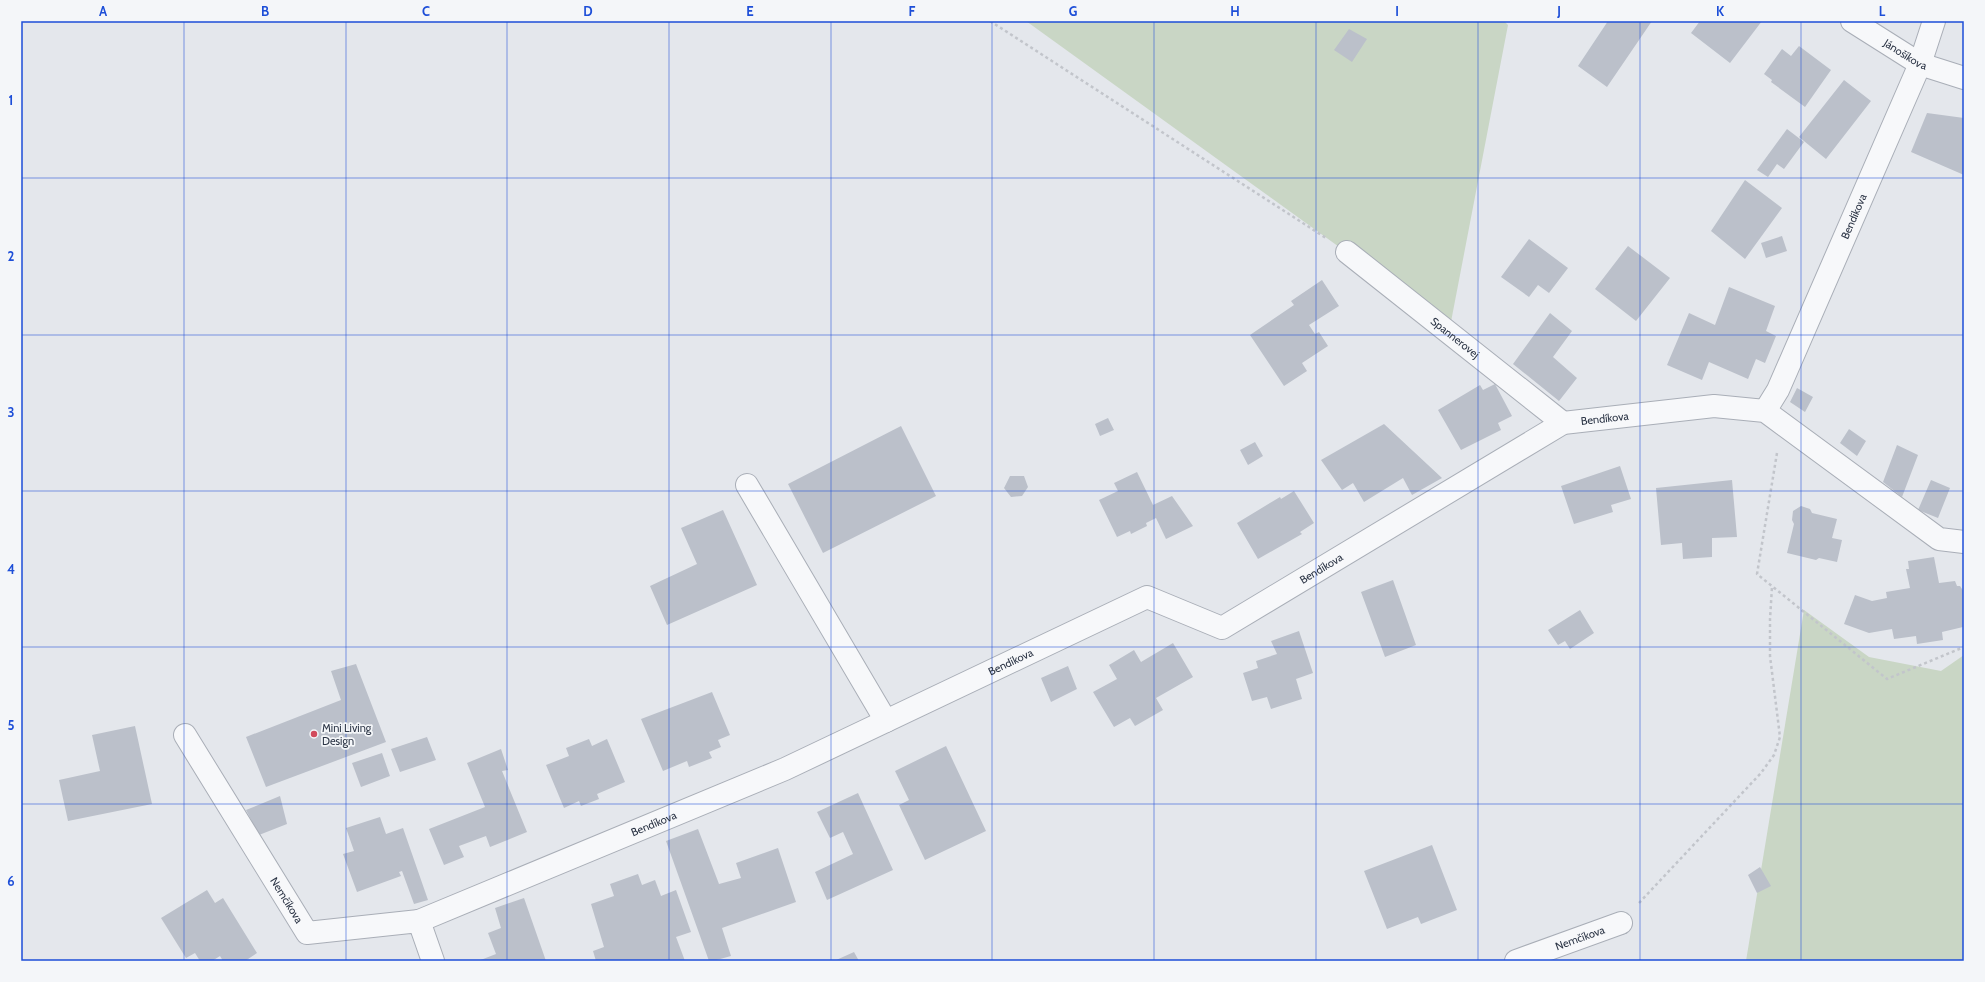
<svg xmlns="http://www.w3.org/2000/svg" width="1985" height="982" font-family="Cabin,sans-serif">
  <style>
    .green { fill: #c9d6c5 }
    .building { fill: #bbc0ca }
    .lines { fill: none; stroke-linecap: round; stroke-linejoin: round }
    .minor-casing { stroke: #a9aeb7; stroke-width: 24 }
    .path { stroke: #c2c5cb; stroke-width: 2.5; stroke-dasharray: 3 3; stroke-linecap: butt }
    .minor { stroke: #f7f8fa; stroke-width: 22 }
    .grid { fill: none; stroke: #1d4ed8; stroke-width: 1; stroke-opacity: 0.55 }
    .poi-dot { fill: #d1495b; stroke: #f4f6f9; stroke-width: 1.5 }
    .labels { text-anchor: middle; stroke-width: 3.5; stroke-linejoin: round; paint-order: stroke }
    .street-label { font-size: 11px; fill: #2b3445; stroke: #f4f6f9 }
    .poi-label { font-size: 11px; fill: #2b3445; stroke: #f4f6f9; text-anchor: start }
    .neatline { fill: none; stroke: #1d4ed8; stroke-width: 1.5 }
    .grid-label { font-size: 13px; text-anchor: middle; font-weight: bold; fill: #1d4ed8 }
  </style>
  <rect width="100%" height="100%" fill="#e4e7ec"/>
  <path class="green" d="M1026 21H1504L1508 25 1450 327Z
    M1804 610 1869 657 1941 671 1964 655V961H1746Z"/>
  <path class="building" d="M1608 21H1652L1607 87 1578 66Z
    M1700 21H1762L1730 63 1691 33Z
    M1349 29 1367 39 1352 62 1334 50Z
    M1799 46 1831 70 1805 107 1771 82 1772 80 1764 74 1782 49 1791 56Z
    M1844 80 1871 101 1826 159 1799 137Z
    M1927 113 1964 118V175L1911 152Z
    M1787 129 1804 142 1784 169 1777 164 1768 177 1757 170Z
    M1745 180 1782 208 1745 259 1711 231Z
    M1782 236 1787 251 1766 258 1761 243Z
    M1529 239 1568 268 1549 293 1538 285 1529 297 1501 277Z
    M1628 246 1670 278 1636 321 1595 289Z
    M1322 280 1339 306 1309 325 1315 334 1319 332 1328 346 1302 363 1307 371 1284 386 1250 335 1294 305 1291 301Z
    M1729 287 1775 306 1766 331 1776 336 1765 363 1756 359 1748 379 1709 362 1702 380 1667 365 1689 313 1715 325Z
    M1550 313 1572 331 1553 357 1577 378 1559 401 1513 364Z
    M1495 384 1512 416 1498 423 1501 430 1461 450 1438 410 1480 385 1483 390Z
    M1797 388 1813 397 1805 412 1790 402Z
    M1108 418 1114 430 1100 436 1095 424Z
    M1384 424 1442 478 1412 495 1403 478 1364 502 1353 483 1342 490 1321 460Z
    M901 426 936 496 823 553 788 484Z
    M1849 429 1866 441 1857 456 1840 443Z
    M1255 442 1263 456 1248 465 1240 450Z
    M1897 445 1918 455 1902 497 1883 482Z
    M1620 466 1631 499 1611 505 1613 512 1574 524 1561 486Z
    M1137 472 1153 505 1172 496 1193 526 1166 539 1156 518 1146 523 1147 526 1131 534 1130 531 1117 537 1099 500 1118 491 1114 483Z
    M1010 476H1024L1028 487 1022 496 1011 497 1004 488Z
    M1732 480 1737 537 1712 538V557L1683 559 1682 543 1661 545 1656 488Z
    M1931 480 1950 488 1938 518 1918 510Z
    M1294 491 1314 523 1300 532 1302 534 1258 559 1237 523 1280 497 1281 499Z
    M1801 506 1810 509 1812 513 1837 519 1832 538 1842 540 1837 562 1819 558 1816 560 1787 553 1794 524 1792 520 1793 511Z
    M723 510 757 585 667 625 650 586 697 564 681 528Z
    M1934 557 1939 583 1955 581 1957 586H1960L1964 592 1963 627 1942 632 1943 640 1917 644 1916 636 1894 639 1892 629 1869 633 1844 624 1855 595 1872 601 1887 598 1886 592 1910 588 1906 569H1909L1908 561Z
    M1393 580 1416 645 1385 657 1361 592Z
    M1580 610 1594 633 1570 649 1565 641 1558 645 1548 630Z
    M1299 631 1313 673 1296 679 1302 699 1271 709 1267 697 1252 701 1243 673 1258 668 1256 661 1277 654 1271 641Z
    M1173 643 1193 677 1156 698 1163 710 1135 726 1130 718 1114 727 1093 692 1117 679 1109 665 1134 650 1141 662Z
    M356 664 386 742 266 787 246 737 341 700 331 671Z
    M1068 666 1077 689 1051 702 1041 678Z
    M712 692 730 735 718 740 721 747 709 752 712 758 689 767 687 761 663 771 641 719Z
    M135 726 152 804 68 821 59 780 100 771 92 735Z
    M427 737 436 760 400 772 391 749Z
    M589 739 592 746 607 739 625 782 597 794 599 799 581 806 579 801 564 808 546 765 569 756 566 748Z
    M946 746 986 831 925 860 899 805 909 800 895 771Z
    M501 749 508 770 502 771 527 832 490 847 486 836 459 846 464 857 444 865 429 829 485 807 467 763Z
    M382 753 390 776 361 787 352 763Z
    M858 793 893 870 827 900 815 872 853 854 843 832 830 838 817 812Z
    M280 796 287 824 259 835 246 810Z
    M380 817 386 834 403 828 428 900 414 904 402 871 399 872 401 876 357 892 343 854 354 851 346 828Z
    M698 829 719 884 741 878 736 863 778 848 796 902 722 928 731 956 713 961H709L666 841Z
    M1432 845 1457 910 1421 924 1418 917 1387 929 1364 871Z
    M1760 867 1771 886 1757 893 1748 875Z
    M638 874 642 885 655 880 661 896 676 890 691 932 676 937 685 961H596L593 951 604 947 591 904 614 896 610 884Z
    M207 890 215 903 223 898 257 953 245 961H223L220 956 212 961H200L195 953 186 958 161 918Z
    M524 898 546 961H478L496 954 488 933 501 928 495 908Z
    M854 952 859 961H834Z"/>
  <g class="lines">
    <g class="minor-casing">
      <g id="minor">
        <path id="s1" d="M1852 21 1920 64 1964 78"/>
        <path id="s2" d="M1347 252 1563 423"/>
        <path id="s3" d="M1765 411 1778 390 1920 64 1934 21"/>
        <path d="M747 485 886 721"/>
        <path id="s4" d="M185 735 307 933 419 921 433 961"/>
        <path id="s5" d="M419 921 785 769 1147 597 1222 628 1563 423 1714 406 1765 411 1939 539 1964 542"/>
        <path id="s6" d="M1516 961 1621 923"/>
      </g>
    </g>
    <path class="path" d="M990 21 1326 238
      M1777 453 1757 574 1887 679 1964 647
      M1639 903 1761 773 1774 755 1780 737 1770 656V619L1772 587
      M1959 961 1964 958"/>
    <use href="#minor" class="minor"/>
  </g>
  <path class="grid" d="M184 21V961M346 21V961M507 21V961M669 21V961M831 21V961M992 21V961M1154 21V961M1316 21V961M1478 21V961M1640 21V961M1801 21V961M21 178H1964M21 335H1964M21 491H1964M21 647H1964M21 804H1964"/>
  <circle class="poi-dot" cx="314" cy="734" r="4"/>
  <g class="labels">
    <g class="street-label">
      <text dy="4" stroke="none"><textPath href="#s1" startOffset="63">Jánošíkova</textPath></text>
      <text dy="4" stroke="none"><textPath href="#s3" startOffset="214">Bendíkova</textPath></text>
      <text dy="4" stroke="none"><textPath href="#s2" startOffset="138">Spannerovej</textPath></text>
      <text dy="4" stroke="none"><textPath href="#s5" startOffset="1318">Bendíkova</textPath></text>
      <text dy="4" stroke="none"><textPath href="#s5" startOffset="994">Bendíkova</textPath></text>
      <text dy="4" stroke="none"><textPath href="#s5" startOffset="646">Bendíkova</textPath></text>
      <text dy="4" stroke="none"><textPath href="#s5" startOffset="254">Bendíkova</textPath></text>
      <text dy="4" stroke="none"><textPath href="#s4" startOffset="194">Nemčíkova</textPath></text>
      <text dy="4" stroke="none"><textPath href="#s6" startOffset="68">Nemčíkova</textPath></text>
    </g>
    <g class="poi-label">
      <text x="322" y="732">Mini Living<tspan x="322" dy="13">Design</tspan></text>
    </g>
  </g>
  <rect width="1985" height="982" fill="none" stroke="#f4f6f9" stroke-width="44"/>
  <rect x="22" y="22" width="1941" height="938" class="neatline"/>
  <g class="grid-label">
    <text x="103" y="16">A</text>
    <text x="265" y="16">B</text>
    <text x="426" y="16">C</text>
    <text x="588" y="16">D</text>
    <text x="750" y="16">E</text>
    <text x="912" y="16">F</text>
    <text x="1073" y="16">G</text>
    <text x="1235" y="16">H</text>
    <text x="1397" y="16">I</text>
    <text x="1559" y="16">J</text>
    <text x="1720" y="16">K</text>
    <text x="1882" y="16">L</text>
    <text x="11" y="105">1</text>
    <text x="11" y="261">2</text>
    <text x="11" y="417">3</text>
    <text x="11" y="574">4</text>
    <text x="11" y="730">5</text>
    <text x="11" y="886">6</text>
  </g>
</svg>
